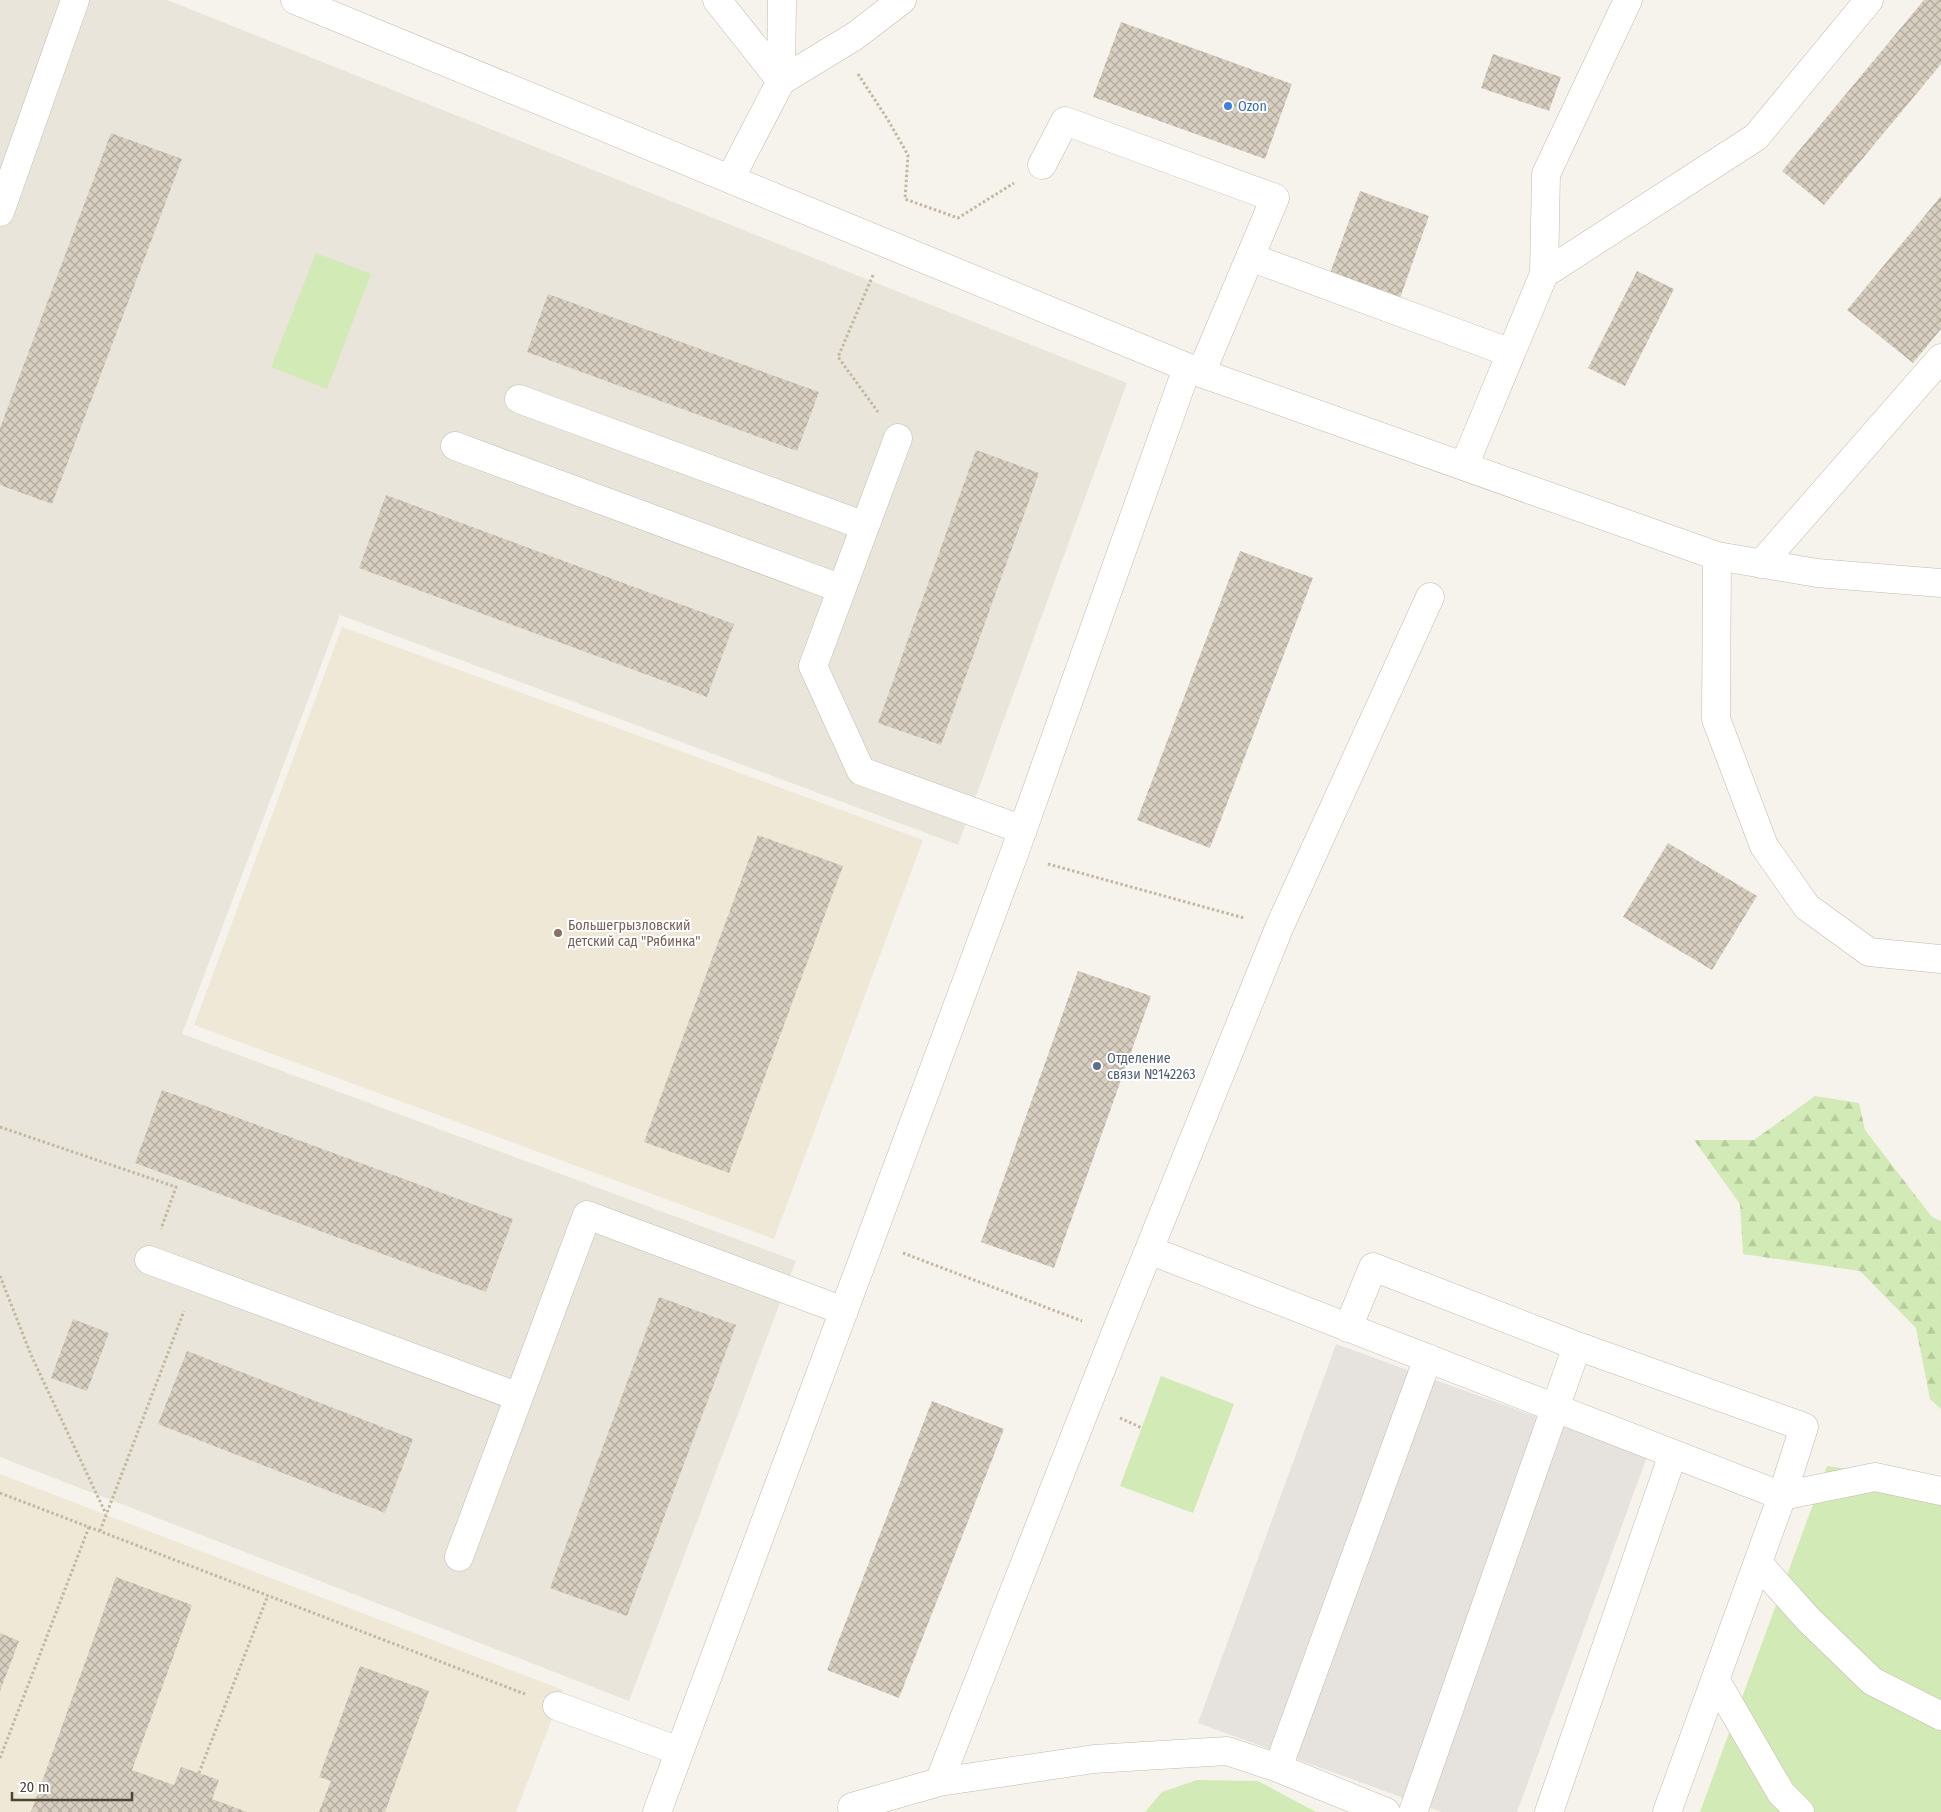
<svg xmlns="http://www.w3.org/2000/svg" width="1941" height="1812" font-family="'Fira Sans Condensed',sans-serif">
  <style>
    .residential { fill: #eae5da }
    .industrial { fill: #e6e2dd }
    .education { fill: #efe8d6 }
    .green { fill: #d2eab5 }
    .forest { fill: url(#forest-firs) }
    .building { fill: url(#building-cross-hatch) }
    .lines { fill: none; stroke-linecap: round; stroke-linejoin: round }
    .minor-casing { stroke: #c2bbae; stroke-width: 29 }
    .path { stroke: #c4b79f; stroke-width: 3; stroke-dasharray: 2.5 2.5; stroke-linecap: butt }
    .minor { stroke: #fff; stroke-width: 28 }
    .shop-dot { fill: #3f7fe0; stroke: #fff; stroke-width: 2 }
    .education-dot { fill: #8d6e63; stroke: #fff; stroke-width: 2 }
    .service-dot { fill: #5c6f8a; stroke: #fff; stroke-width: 2 }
    .labels { text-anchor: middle; stroke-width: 4; stroke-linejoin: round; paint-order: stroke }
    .shop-label { font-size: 14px; fill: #366cbe; stroke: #fff; text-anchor: start }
    .education-label { font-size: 14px; fill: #785e54; stroke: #fff; text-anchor: start }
    .service-label { font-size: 14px; fill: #4e5e75; stroke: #fff; text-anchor: start }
  </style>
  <defs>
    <pattern id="forest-firs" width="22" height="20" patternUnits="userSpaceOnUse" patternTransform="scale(1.25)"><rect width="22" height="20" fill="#d2eab5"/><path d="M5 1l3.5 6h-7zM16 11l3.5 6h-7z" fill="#b6ca9c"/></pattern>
    <pattern id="building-cross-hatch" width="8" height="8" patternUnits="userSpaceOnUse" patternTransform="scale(1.25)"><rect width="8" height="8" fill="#d8cfc1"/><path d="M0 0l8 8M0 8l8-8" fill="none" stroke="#b1aa9e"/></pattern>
  </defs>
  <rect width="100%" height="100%" fill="#f6f3ec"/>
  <path class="residential" d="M0 0H167L1127 383 958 845 340 615 182 1034 796 1261 629 1701 0 1457Z"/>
  <path class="industrial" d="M1336 1344 1647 1457 1517 1812H1442L1198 1723Z"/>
  <path class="education" d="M342 627 923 840 774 1239 194 1025Z
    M0 1474 563 1690 516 1812H0Z"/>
  <path class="green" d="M316 253 371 274 327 389 271 367Z
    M1161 1376 1234 1404 1193 1513 1120 1486Z
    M1827 1466 1941 1482V1812H1700Z
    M1197 1780 1258 1781 1316 1812H1145L1162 1792Z"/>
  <path class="forest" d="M1815 1096 1859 1103 1865 1130 1932 1217 1941 1221V1409L1930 1399 1916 1328 1860 1271 1743 1254 1740 1204 1694 1140H1754Z"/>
  <path class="building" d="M1924 0H1941V64L1824 205 1782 171Z
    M1121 22 1292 84 1265 159 1093 97Z
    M1493 54 1561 77 1549 111 1481 88Z
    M111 133 182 159 52 504 0 485V428Z
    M1360 191 1429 216 1399 301 1329 276Z
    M1941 196V329L1913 363 1847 310Z
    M1637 271 1674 289 1625 386 1588 368Z
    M548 294 819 392 797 451 527 352Z
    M976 450 1039 473 941 745 878 723Z
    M386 495 734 624 707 697 359 568Z
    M1240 551 1313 578 1210 848 1137 820Z
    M758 835 843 866 729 1173 644 1142Z
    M1668 843 1757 896 1712 970 1623 917Z
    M1078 971 1151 996 1054 1268 981 1242Z
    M162 1090 513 1219 486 1292 135 1163Z
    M659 1297 736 1325 627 1616 550 1588Z
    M73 1319 109 1333 87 1391 51 1378Z
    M187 1351 413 1439 385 1513 158 1424Z
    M932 1401 1004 1429 899 1698 827 1670Z
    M116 1577 192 1605 132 1770 174 1785 181 1767 219 1780 212 1799 247 1812H31Z
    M0 1633 19 1641 0 1691Z
    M360 1666 429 1691 385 1812H319L331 1781 319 1777Z"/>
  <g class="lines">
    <g class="minor-casing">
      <path id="minor" d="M295 0 1201 373 1717 556 1817 573 1941 583
        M717 0 781 81
        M781 81 782 0
        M1042 165 1065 121 1275 198 1201 373
        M730 179 781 81 855 36 902 0
        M0 212 75 0
        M1250 257 1511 353
        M1544 274 1546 174 1628 0
        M519 399 865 526
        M898 438 813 666 861 771 1023 830
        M455 446 842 589
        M1464 466 1544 274 1756 137 1869 0
        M1717 556 1716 719 1764 846 1807 907 1869 952 1941 959
        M1761 564 1941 358
        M1149 1250 1782 1496 1667 1812
        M149 1260 519 1397
        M1348 1328 1373 1267 1577 1346 1804 1427 1782 1496 1875 1477 1941 1491
        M459 1557 587 1215 844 1311
        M1758 1563 1808 1619 1872 1681 1941 1716
        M1716 1681 1781 1793 1800 1812
        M557 1706 679 1751
        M1278 1768 1428 1358
        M939 1782 1094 1759 1227 1751 1278 1768 1386 1812
        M852 1807 939 1782 1115 1334 1279 928 1430 597
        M657 1812 1014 854 1187 368
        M1413 1812 1577 1346
        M1549 1812 1673 1454"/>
    </g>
    <path class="path" d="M858 74 888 120 908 155 905 199 958 218 1014 183
      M873 275 838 357 878 412
      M1048 864 1244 918
      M0 1127 176 1187 161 1229
      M903 1253 1082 1321
      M0 1276 31 1355 106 1514
      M1120 1418 1142 1428
      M0 1493 525 1694
      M100 1531 184 1311
      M0 1758 89 1527
      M199 1773 268 1595"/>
    <use href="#minor" class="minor"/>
  </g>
  <circle class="shop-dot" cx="1228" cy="106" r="5"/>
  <circle class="education-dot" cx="558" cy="933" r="5"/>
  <circle class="service-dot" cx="1097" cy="1066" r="5"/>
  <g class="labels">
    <g class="shop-label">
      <text x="1238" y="111">Ozon</text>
    </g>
    <g class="education-label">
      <text x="568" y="930">Большегрызловский<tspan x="568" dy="16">детский сад "Рябинка"</tspan></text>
    </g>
    <g class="service-label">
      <text x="1107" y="1063">Отделение<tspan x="1107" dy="16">связи №142263</tspan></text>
    </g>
  </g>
  <path d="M12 1792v8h120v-8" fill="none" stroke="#4b4439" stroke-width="2.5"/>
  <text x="20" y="1792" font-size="15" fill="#4b4439" stroke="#ffffff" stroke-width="4" paint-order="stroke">20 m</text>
</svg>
